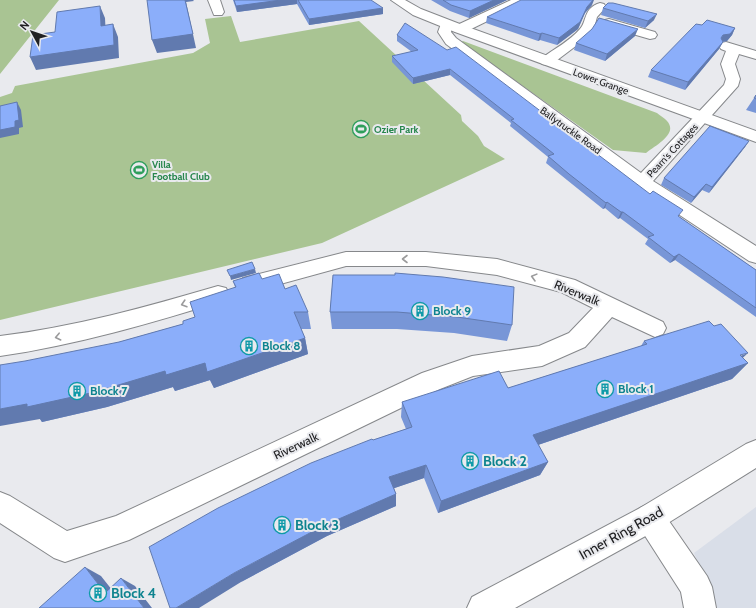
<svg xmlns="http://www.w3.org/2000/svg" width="756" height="608" font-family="Cabin,sans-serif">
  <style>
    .built { fill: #d9dee8 }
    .green { fill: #a9c493 }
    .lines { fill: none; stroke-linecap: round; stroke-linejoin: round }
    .street-casing { stroke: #86888b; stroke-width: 2 }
    .secondary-casing { stroke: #86888b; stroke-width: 2 }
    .street { fill: #fff; fill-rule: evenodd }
    .secondary { fill: #fff; fill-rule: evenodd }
    .wall { fill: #7896d7 }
    .shaded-wall { fill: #617aaf }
    .building { fill: #8baefa; stroke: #617aaf }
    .oneway { stroke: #9b9b9c }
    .labels { text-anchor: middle; stroke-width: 4; stroke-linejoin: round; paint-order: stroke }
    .far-street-label { font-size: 10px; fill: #212123; stroke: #e9eaee }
    .far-leisure-label { font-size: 10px; font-weight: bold; fill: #27864d; stroke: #e9eaee; text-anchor: start }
    .street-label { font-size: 12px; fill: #212123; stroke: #e9eaee }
    .culture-label { font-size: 12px; font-weight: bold; fill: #0d838f; stroke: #e9eaee; text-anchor: start }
    .near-culture-label { font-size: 14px; font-weight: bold; fill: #0d838f; stroke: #e9eaee; text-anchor: start }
    .near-street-label { font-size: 14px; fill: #212123; stroke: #e9eaee }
  </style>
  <rect width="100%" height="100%" fill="#e9eaee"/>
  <path class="built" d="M756 507V608H717L694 553Z"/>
  <path class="green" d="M0 0H59L0 74Z
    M231 16 240 42 359 21 461 115 462 121 478 136 484 146 505 159 322 243 0 320V97L12 93 15 86 193 53 210 43 205 19Z
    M463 41 657 113C660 116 665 118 667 121 679 134 654 146 646 153L613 150 461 42Z"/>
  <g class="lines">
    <g class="street-casing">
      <path id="street" d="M208 0H220L224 12 222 15H214Z
        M511 0H526L524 3 465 32H455L454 29 455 26Z
        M600 3 604 4 606 7 597 17 594 28 589 36 552 64 547 65 542 64 540 61 542 58C554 49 570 41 580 29 587 22 583 8 600 3Z
        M609 19 655 32 657 35 655 38 650 39 605 26 603 23 605 20Z
        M446 20 450 21 452 24 451 32 456 38 641 173 724 85 726 79 721 64 726 51 721 49 719 46 721 43 726 42 756 51V59L739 54 735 64 740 79 738 86 653 181 756 246V263L749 261 636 186 446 44 438 32 442 21Z
        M346 252H426L497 259 575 280 663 322 666 328 663 334 655 337 612 317 585 347 542 366 473 376 440 389 129 540 65 562 54 558 0 523V492L10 496 67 531 116 516 422 373 472 356 539 346 569 333 593 308 561 292 497 275 426 266H346L251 292 243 290 240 284 243 278 251 276Z
        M218 286 226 288 229 294 226 300C151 323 77 345 0 356V336C75 327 146 307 218 286Z
        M650 503 660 508 707 576 712 587 716 608H684L681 592 640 528 635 518 640 508Z"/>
    </g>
    <g class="secondary-casing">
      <path id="secondary" d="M391 0H405L421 9 465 26 756 131V142L455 32 413 15Z
        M756 440V468L660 528 515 608H467L472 597 640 508 746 444Z"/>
    </g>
    <use href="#street" class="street"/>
    <use href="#secondary" class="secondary"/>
  </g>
  <path class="wall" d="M233 0H371L383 14 309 25 297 4 237 12Z
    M431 0H507L469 18 450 11Z
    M592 5 585 13 578 29 557 45 540 40 538 41 486 23 487 17Z
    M603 8 654 20 645 28 601 15Z
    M702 25 735 28 732 35 727 41 723 42 719 49 685 90 648 77 651 70Z
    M397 35 679 217 756 270V317L675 260 670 263 645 244 648 239 620 218 618 219 605 208 603 209 567 180 546 163 548 157 510 126 511 123 450 75 413 84 392 62V56L412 52 397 41Z
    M635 36 605 61 574 50 576 43Z
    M756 95V113L746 110Z
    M749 141 745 147 709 193 702 190 691 203 661 185 664 178Z
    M333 275 512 325 507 341 454 333 397 329H332L330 312Z
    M262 279 285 289 308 312 311 329H301L305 338 308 354 214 388 210 380 175 391 173 387 107 407 42 422 40 419 119 342 183 324 195 317 235 287 233 281Z
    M644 341 743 358 748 363 732 379 538 445 548 462 540 475 438 513 424 478 394 488 396 494V506L327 536 241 582 373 440 406 429 401 417 402 402 508 388 641 346Z"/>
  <path class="shaded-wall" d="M185 0H193L194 1 186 2 196 48 157 53 152 40Z
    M281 0H297V4L237 12 236 6Z
    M494 0H507L469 18 470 11Z
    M593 0H594L592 5 585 13 578 29 557 45 559 38Z
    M100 6 105 18 106 38 101 26Z
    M383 8V14L309 25V19Z
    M657 14 654 20 645 28 648 21Z
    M113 24 118 37 119 58 36 70 30 57Z
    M735 28 732 35 727 41 720 42 723 35Z
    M638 29 635 36 605 61 607 54Z
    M542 33 540 40 538 41 540 34Z
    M723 42 719 49 685 90 688 82Z
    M450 69V75L413 84V78Z
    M17 102 21 110 23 127 19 128V134L0 138V130Z
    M749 141 745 147 709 193 712 187Z
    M706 184 702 190 691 203 694 197Z
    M607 202 605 208 603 209 606 203Z
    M621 212H623L620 218 618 219Z
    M679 254 675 260 670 263 674 257Z
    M255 269 256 273 231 280 230 276Z
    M305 338 308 354 214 388 210 380 175 391 173 387 107 407 42 422 40 419 0 426V409L165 371 205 363Z
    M748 353 732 368 748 363 732 379 526 449 533 435Z
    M548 462 540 475 438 513 441 501Z
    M426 465 424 478 389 490V477Z
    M396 494V506L327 536 241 582 199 608H176L234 573 325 525Z
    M85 567 101 576 120 600 105 593Z
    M121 578 135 586 152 608H144Z"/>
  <path class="building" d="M147 0H185L193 34 152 40Z
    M234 0H281L236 6Z
    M298 0H371L383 8 309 19Z
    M443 0H494L470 11 451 5Z
    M521 0H593L587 7 580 22 559 38 542 33 540 34 487 17Z
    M608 3H613L657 14 648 21 603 8Z
    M100 6 101 26 113 24 114 45 30 57 33 35 55 32 57 12Z
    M599 18 638 29 607 54 576 43 592 29Z
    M707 20 735 28 730 34 723 35 721 38 723 42 688 82 651 70 696 24 702 25Z
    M405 23 447 50 456 47 650 194 653 191 683 210 678 216 756 270V308L679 254 674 257 648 237 654 235 623 212H621L607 202 606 203 569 174 548 156 554 154 511 120 514 119 450 69 413 78 392 56 418 50 397 35Z
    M756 95V99L754 98Z
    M17 102 19 120 15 121V127L0 130V106Z
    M710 126 749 141 712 187 706 184 694 197 664 178Z
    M252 262 255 269 230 276 227 270Z
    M259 273 262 279 279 274 285 289 296 285 308 312H294L305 338 207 372 205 363 166 375 165 371 95 392 27 407V404L0 409V365L25 361 119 342 183 324V321L195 317 190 302 236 287 233 281Z
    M395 273 443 277 514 287 512 325 457 317 397 312H330L333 275H395Z
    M709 321 714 326 721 324 748 353 740 355 748 363 533 435 548 462 441 501 426 465 389 477 396 494 325 525 234 573 176 608H170L149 547 218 508 311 463 372 439 373 440 412 427 402 402 499 371 508 388 647 344 644 341Z
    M85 567 105 593 121 578 144 608H39Z"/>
  <defs><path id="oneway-chevron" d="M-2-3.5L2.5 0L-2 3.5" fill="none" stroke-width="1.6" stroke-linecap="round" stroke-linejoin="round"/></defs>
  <g class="oneway">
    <use href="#oneway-chevron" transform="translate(405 259) rotate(-180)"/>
    <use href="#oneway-chevron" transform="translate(534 277) rotate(-165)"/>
    <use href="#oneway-chevron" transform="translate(184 304) rotate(163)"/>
    <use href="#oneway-chevron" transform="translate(58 337) rotate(167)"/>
  </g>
  <defs>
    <g id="stadium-ring" transform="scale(0.9)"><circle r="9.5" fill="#e9eaee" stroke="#2e9e5b" stroke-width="1.5"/><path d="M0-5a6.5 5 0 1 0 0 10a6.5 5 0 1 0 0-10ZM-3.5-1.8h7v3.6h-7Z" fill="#2e9e5b"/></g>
    <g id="building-ring" transform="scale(0.9)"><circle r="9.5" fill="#e9eaee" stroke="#0f9aa8" stroke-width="1.5"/><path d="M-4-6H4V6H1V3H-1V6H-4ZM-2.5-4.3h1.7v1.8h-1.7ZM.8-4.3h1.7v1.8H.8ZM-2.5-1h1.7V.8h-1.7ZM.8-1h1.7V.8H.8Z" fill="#0f9aa8"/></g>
  </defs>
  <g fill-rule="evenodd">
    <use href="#stadium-ring" x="361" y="129"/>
    <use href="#stadium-ring" x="139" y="170"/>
    <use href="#building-ring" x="420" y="311"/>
    <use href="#building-ring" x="249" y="346"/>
    <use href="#building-ring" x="605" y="389"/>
    <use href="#building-ring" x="77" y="391"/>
    <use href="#building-ring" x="470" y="461"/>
    <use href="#building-ring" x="282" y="525"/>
    <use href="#building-ring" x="98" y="593"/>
  </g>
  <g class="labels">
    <g class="far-street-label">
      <text transform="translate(601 81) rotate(20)" y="4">Lower Grange</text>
      <text transform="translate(571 130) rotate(36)" y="4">Ballytruckle Road</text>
      <text transform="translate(672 150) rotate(-47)" y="4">Pearn's Cottages</text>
    </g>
    <g class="far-leisure-label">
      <text x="374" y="133">Ozier Park</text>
      <text x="152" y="168">Villa<tspan x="152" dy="12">Football Club</tspan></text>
    </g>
    <g class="street-label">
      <text transform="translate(577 293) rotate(22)" y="4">Riverwalk</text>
      <text transform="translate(296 446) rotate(-25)" y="4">Riverwalk</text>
    </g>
    <g class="culture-label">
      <text x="433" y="315">Block 9</text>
      <text x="262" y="350">Block 8</text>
      <text x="618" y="393">Block 1</text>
      <text x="90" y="395">Block 7</text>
    </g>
    <g class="near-culture-label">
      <text x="483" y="466">Block 2</text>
      <text x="295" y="530">Block 3</text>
      <text x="111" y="598">Block 4</text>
    </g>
    <g class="near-street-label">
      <text transform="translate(621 533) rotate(-29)" y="5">Inner Ring Road</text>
    </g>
  </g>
  <g transform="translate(32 32) rotate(310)" stroke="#e9eaee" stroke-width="3" paint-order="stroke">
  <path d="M0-3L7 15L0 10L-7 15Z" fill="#212123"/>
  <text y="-6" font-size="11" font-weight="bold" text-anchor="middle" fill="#212123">N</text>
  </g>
</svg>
